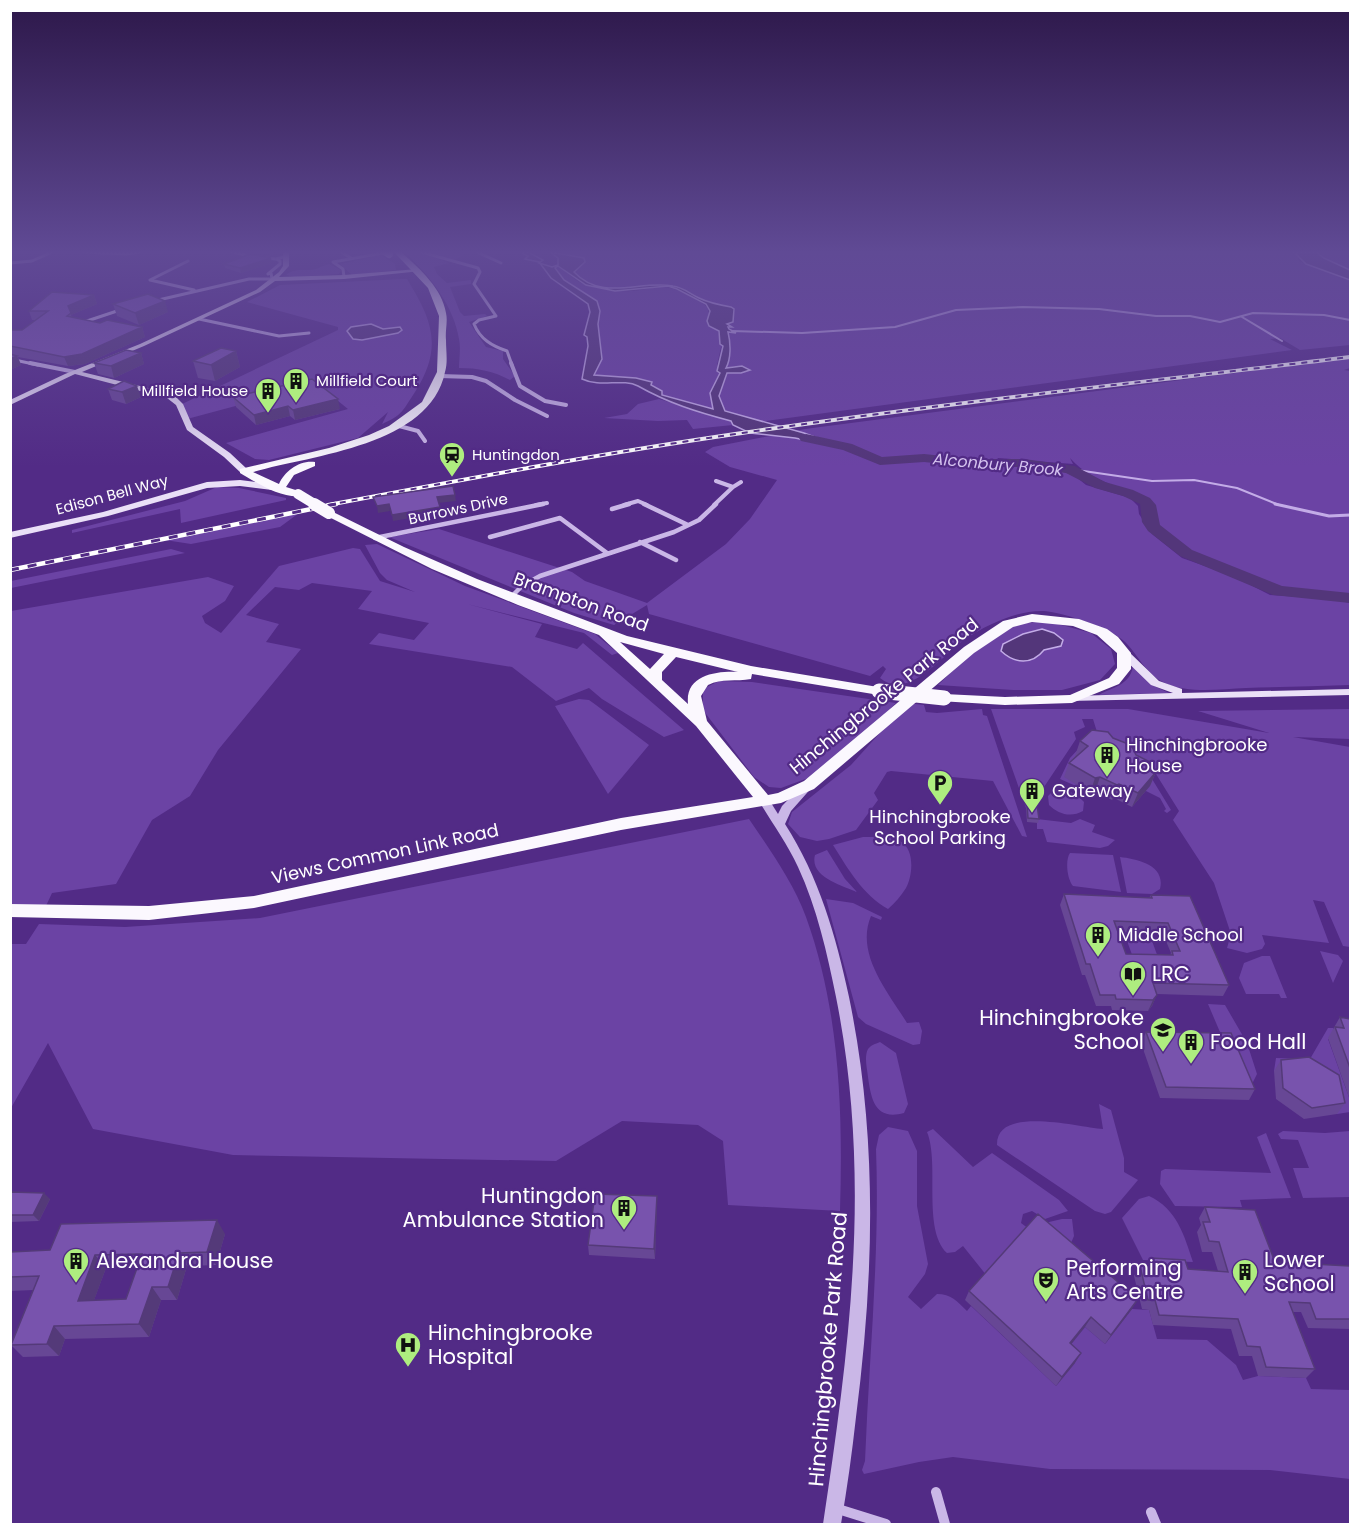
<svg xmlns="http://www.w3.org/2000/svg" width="1361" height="1535" font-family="Poppins,sans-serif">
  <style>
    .green { fill: #6b43a4 }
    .water { fill: #53367a; stroke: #c3ace7; stroke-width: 1.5; fill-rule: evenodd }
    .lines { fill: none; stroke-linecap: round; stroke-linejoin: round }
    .stream-far1 { stroke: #c3ace7; stroke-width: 2 }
    .stream { stroke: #c3ace7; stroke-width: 3 }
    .river { fill: #53367a; fill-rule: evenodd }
    .minor-far3 { stroke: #cab7e7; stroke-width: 3 }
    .minor-far2 { stroke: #cab7e7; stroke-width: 4 }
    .minor-far1 { stroke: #cab7e7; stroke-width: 4.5 }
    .minor { stroke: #cab7e7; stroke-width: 10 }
    .tertiary { fill: #cab7e7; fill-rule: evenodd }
    .secondary { fill: #eae0f7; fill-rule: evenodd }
    .primary { fill: #fbf8fe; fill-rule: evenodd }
    .rail-far1-casing { stroke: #fff; stroke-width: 4 }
    .rail-casing { stroke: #fff; stroke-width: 4.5 }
    .rail-far1 { stroke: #522b86; stroke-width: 2; stroke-dasharray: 6; stroke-linecap: butt }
    .rail { stroke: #522b86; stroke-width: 3; stroke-dasharray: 9; stroke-linecap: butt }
    .primary-bridge-far3 { stroke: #fbf8fe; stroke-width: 8 }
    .primary-bridge-far2 { stroke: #fbf8fe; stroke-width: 10 }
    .primary-bridge-far1 { stroke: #fbf8fe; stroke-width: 12 }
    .primary-bridge { stroke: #fbf8fe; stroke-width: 15 }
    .wall { fill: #674795; fill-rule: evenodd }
    .shaded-wall { fill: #543a79 }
    .building { fill: #7853ad; stroke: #543a79; stroke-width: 1.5; fill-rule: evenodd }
    .labels { text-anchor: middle; stroke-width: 4.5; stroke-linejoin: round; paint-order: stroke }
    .far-poi-label { font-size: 15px; fill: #fff; stroke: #522b86; text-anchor: start }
    .far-street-label { font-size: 15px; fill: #fff; stroke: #522b86 }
    .far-water-label { font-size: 16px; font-style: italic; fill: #d4c2ef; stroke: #522b86 }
    .street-label { font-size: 18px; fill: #fff; stroke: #522b86 }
    .poi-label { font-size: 18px; fill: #fff; stroke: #522b86; text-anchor: start }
    .near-poi-label { font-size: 21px; fill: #fff; stroke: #522b86; text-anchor: start }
    .near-street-label { font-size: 21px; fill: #fff; stroke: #522b86 }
  </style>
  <rect width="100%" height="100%" fill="#522b86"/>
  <path class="green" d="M404 252H450L464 255 454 260 431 256 449 263 434 267 437 274 447 283 471 280V284L450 287 460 312 464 316 485 314 487 316 469 322 486 347 503 351V359L515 376 510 380C493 371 478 368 459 368 459 359 461 348 459 339 454 306 428 273 404 252Z
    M559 252H1294L1299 255 1298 260 1301 262 1350 280V345L1300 350 1280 338 1270 339 1292 350 759 422 725 411 719 396 727 373 748 368 734 366 726 368 730 342 728 331 733 332 727 324 730 323 734 309C723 306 712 304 702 299 693 296 686 289 677 286 643 278 603 304 574 272L585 262 584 258Z
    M1316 252H1350V270Z
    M381 255 395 264 396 270 352 275 340 264Z
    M329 264 341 270 339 274 295 277 286 275C296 267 306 272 316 269 319 268 324 265 329 264Z
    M558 266C569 273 576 283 589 286 602 289 617 292 631 291 664 288 661 281 693 298 710 307 709 306 709 326L719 331 724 346 721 347 717 365 720 373 710 393 714 409 668 398 662 395V391L636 378 594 375 602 359 597 327V301L564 280 554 268Z
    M403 279H407C433 321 443 348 415 392 403 410 403 415 382 424L388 412 358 438 269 460 255 459 226 443 348 409 317 384 187 419 182 404 338 330V327L247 302 280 285Z
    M1350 358V368L1344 370 1350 371V595L1281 588 1183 549 1154 523 1153 505C1125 485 1094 485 1070 458L1073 464 998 458 993 465 1058 470 1075 476 1086 485 1130 498 1138 506 1139 514 1152 534 1182 558 1233 576 1270 595 1332 599 1350 603V685C1316 686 1281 687 1246 688 1220 689 1189 694 1165 683 1146 675 1138 654 1124 641 1109 627 1064 613 1044 611 1018 610 988 624 967 638 944 652 910 702 880 678L886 669 883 666 870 676 649 614 647 605 614 625 574 613 389 537 439 529 572 572 585 581 647 603 726 544 750 519 777 480 730 467 705 452 713 447 805 429Z
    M659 399 731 421 733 425 693 429 687 420 658 421 604 418 627 414 638 404Z
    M217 487 239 488 286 498V500L181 523 180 509 72 533V530L185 501Z
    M299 513 280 527 191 544 165 540Z
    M377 544 465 586 595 634 618 653 612 655 584 633 467 604 542 624 535 637 577 649 583 643 684 730 664 737 602 699 589 688 556 701 512 667 369 644 379 633 414 640 429 623 358 609 372 591 312 583 299 590 275 587 246 615 279 624 266 642 301 649 218 750 190 796 152 820 116 884 52 893 45 908 11 905V611L208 577 234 586 225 601 202 616 205 623 221 633 279 566 353 548 360 549 380 581 415 592 387 580 380 573 365 545Z
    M171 549 185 553 11 588V581Z
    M1047 621 1091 633 1111 649 1115 664 1100 680 1062 690H1013L938 685 968 656 1015 624Z
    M1133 667 1154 686 1169 693 1099 695C1112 687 1129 686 1133 667Z
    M719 681 752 682 896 703 863 736 811 777 781 788 769 787 754 777 703 710V692L707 687Z
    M579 699 589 700 596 705 649 745 608 794 555 706Z
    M907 703 924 705 926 712 937 713 982 709 983 715 987 716 1027 837 1022 836 993 781 891 771 887 772 874 793 878 800 856 830 829 839 817 841 800 837 788 824 792 812 851 765Z
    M991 709H1128L1269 733 1198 711 1350 709V739L1293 737 1350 747V947L1343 946 1324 902 1313 900 1329 943 1262 935 1265 944 1262 949 1247 953 1227 948 1231 934 1214 883 1173 820 1179 811 1151 766 1097 732 1093 719H1082L1085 727 1074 732 1076 739 1044 787 1037 793 1036 809 1026 808Z
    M1083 744 1149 774 1171 810 1167 813 1164 811 1166 809 1160 798 1084 760 1085 790 1060 779 1070 758Z
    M1063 790 1076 794 1084 802 1083 811C1071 818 1058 814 1049 805L1048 796 1051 793Z
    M749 819C770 850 793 882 806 917 840 1011 843 1112 840 1211L728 1205 723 1141 698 1125 622 1121 556 1161 233 1155 93 1129 48 1043 11 1108V944H26L39 924 125 927 260 918Z
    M1037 819 1071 823 1080 819 1095 825 1092 832 1115 840 1108 846 1100 848 1047 842 1043 829H1037Z
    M863 837C875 837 889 836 900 841 915 849 913 875 906 888 901 896 895 903 888 909 863 895 848 869 833 845Z
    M827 850 845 879 857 892C843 886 809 877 815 855Z
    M1070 853 1113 855 1121 892 1073 886C1067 879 1065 860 1070 853Z
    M1120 857C1137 859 1166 865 1160 889L1152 894 1127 893Z
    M826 899 853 903 882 917 881 920 871 916C855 954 888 992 907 1023L919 1022 922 1031 920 1044 913 1045 866 1024 858 1017Z
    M1127 941H1152L1159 960H1134Z
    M1320 951 1338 955 1343 961 1333 983Z
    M1262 956H1270L1287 998H1281L1279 994H1246L1239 978 1244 963Z
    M1208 1004 1225 1005 1247 1043 1257 1074 1252 1084 1243 1086Z
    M1328 1028H1333L1337 1039H1328L1350 1100V1112L1337 1114 1332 1086 1274 1071 1276 1058 1310 1059Z
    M880 1042 896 1053 908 1104 904 1113C875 1121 871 1099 868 1077 867 1068 864 1057 868 1049 871 1045 875 1044 880 1042Z
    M1099 1104 1111 1110 1124 1158V1172L1138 1180 1111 1212 1105 1214 1095 1211 997 1145C996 1105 1078 1127 1103 1129Z
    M888 1127 908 1131 917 1151V1206L928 1264 925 1274 908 1297 921 1309 937 1294C951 1294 957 1301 967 1311L971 1306 1056 1386 1075 1363 1064 1353 1085 1327 1105 1344 1132 1309 1149 1310 1157 1339 1207 1340 1236 1365 1243 1380 1258 1376 1306 1378 1311 1389 1350 1390V1479L1270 1470 1050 1469 953 1457 919 1462 864 1474 862 1470 865 1461C869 1357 880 1253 876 1149L879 1135Z
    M933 1129 973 1167 992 1153 1059 1200 1068 1211 1045 1219 1032 1211 1023 1214 1021 1223 1029 1229 987 1276 963 1246 955 1252 947 1253C922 1229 940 1164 927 1132Z
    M1283 1131 1325 1133 1350 1131V1197L1303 1198 1293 1168H1309L1298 1140 1281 1139 1278 1134Z
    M1266 1133 1291 1198 1240 1200 1242 1207 1175 1206 1160 1184 1161 1171 1165 1169 1271 1173 1257 1137Z
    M1149 1196C1177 1209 1184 1235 1193 1262L1143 1260 1122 1218 1139 1199Z
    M1062 1219H1072L1074 1236 1071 1243 1042 1227 1049 1222Z"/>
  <path class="water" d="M520 252H528L543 260 539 263 552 267 558 265V258L550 252 584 258 585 262 574 272C602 302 640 280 673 286 683 287 690 294 699 298 709 303 720 305 731 307L734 309 733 322 727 324 732 327H728L729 329 736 333 728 332C731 344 731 359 726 368L742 366 750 370 741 373H727L719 396 725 411 804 433 844 448 795 438 750 433 733 425 731 421C697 412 668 403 638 386 622 378 601 388 582 379L588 346 587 337 584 335 590 312 588 304 551 278 539 262 525 259 528 256ZM558 266 586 285 615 291 668 286 677 289 706 304 710 311 707 321 709 326 719 331 720 344 723 346 717 371 720 373 710 393 713 409 662 395V391L651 385 652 382 636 378 594 375 602 359 598 324 600 311 597 301 564 280 555 268Z
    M1294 252H1316L1324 258 1350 270V280L1306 264Z
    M371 324 383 329 400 327 402 330 398 333 362 340 353 339 347 331 351 327Z
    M1042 629 1054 633 1063 640 1061 646 1044 650C1032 665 1015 664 1001 651L1003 644 1023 634Z"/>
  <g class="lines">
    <path class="stream-far1" d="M1242 317 1282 341
      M732 331 802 333 895 327 956 310 1023 307 1099 309 1156 316H1190L1220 322 1253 313 1324 315 1350 320
      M1070 469 1152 481 1194 480 1237 488 1279 505"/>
    <path class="stream" d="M1275 504 1329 516 1350 515"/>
    <path class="river" d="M806 434 852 444 882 457 924 454 972 459H1024L1075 466 1105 482 1133 490 1150 498 1156 505 1160 525 1192 550 1282 586 1350 593V603L1273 595 1180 556 1148 531 1142 522 1140 504 1123 496 1095 488 1066 473 1024 467H972L924 462 880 465 843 450 801 441 799 438Z"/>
    <path class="minor-far3" d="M85 252 126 254 140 252
      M232 252 255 257
      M341 252 351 258
      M421 252 478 268 480 272 474 284 496 316 479 320 474 324C480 339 492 346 507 351L512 365
      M477 252 501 263
      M265 258 276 259 287 256
      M188 261 150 280 194 290
      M333 262 389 252
      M333 262 343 269 344 277
      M10 263 32 261 52 252
      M268 274 280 264V261L276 259
      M154 301 249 279H272L271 273
      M199 319 279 336 309 333
      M84 322 123 309
      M10 359 38 365"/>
    <path class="minor-far2" d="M30 363 75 372
      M511 363 520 386 545 401 566 405
      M440 376 472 377 486 381 515 400 547 416
      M399 426 418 431 425 441
      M733 487 741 482
      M536 505 547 503
      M624 505 638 501 647 505
      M714 505 733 487 716 481"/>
    <path class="minor-far1" d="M644 504 688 525
      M612 509 629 504
      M490 537 560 518 607 553
      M375 538 543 504
      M640 542 676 560
      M511 597 522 586 540 576 674 532 699 520 716 504"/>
    <path class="minor" d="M936 1492 945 1524
      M838 1509 886 1524
      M1151 1512 1156 1524"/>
    <path class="tertiary" d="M809 781 814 785 791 811 785 824C819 877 836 936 849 997 878 1137 874 1276 856 1417 852 1453 847 1489 841 1524H823C850 1345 872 1177 836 997 827 953 817 908 798 867 787 843 772 823 759 801L764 797 768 798 778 814 782 806 805 782Z"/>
    <path class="secondary" d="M283 252H289V266L279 277 344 275 418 269 421 271 344 279 275 281 260 292 144 346 82 372 173 394 183 404 193 427 230 453 247 469V473H241L224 457 187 430 176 405 167 398 75 374 10 405V400L65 374 140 344 256 290 279 272 283 266Z
      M240 480 280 485 284 488 280 491 240 486 207 488 108 516 10 538V532L103 512 207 482Z
      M1124 650 1128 651 1159 681 1182 689V693L1350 689V695L1068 701 1066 699 1068 697 1072 696 1173 693 1151 685 1120 655 1119 653Z"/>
    <path class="primary" d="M394 252H401C419 268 442 288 446 313 448 321 445 331 446 340 446 351 448 362 445 372 430 446 312 455 253 472L279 484C285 471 299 460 315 462V466L294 475 286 487 302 492V496C282 499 257 483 240 473V469L329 448 369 435 389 426 422 402 437 372 439 316 428 288Z
      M329 510 404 547 477 579 627 636 751 666 884 688 886 691 879 695 752 674 751 679C736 682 722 678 708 685L701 696 707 721 768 795 778 793 804 781 964 647 1003 621 1032 614 1079 619 1107 629 1118 637 1131 653V669L1119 684 1072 703 1005 705 939 701 937 698 944 694 1005 697 1070 695 1109 678 1117 668V653L1097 635 1073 626 1032 622 1013 627 974 653 814 789 781 803 621 830 254 908 149 920 10 917V904L149 906 254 896 621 818 753 797 696 726 599 635 518 605 432 569 325 515V511ZM620 642 664 654 650 669ZM676 657 738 672C716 671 685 675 688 704L662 680V672Z"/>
    <g class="rail-far1-casing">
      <path id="rail-far1" d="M328 505C466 479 604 453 742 433 944 403 1147 382 1350 357"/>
    </g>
    <g class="rail-casing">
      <path id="rail" d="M10 570 336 504"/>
    </g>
    <use href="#rail-far1" class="rail-far1"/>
    <use href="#rail" class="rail"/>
    <path class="primary-bridge-far3" d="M386 252 389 254"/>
    <path class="primary-bridge-far2" d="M298 494 316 505"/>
    <path class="primary-bridge-far1" d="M314 504 329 513"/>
    <path class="primary-bridge" d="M879 691 944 698"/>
  </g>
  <path class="wall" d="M254 252H279V254L273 255Z
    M272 263 241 273 225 268 224 264Z
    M94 295 97 304 71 315 72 317 100 323 142 327 145 337 85 364 68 366 18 357 21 365 10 370V330H22L36 320H32L29 311Z
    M113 304 168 312 139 325 117 316Z
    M236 351 240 367 215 381 198 378 193 361Z
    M141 353 144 364 114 378 98 374 94 363Z
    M108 389 141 397 126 404 112 400Z
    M233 397 340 409 295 420 290 416 256 425 236 407Z
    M1113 738 1136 755 1154 764 1152 770 1156 772 1150 786 1132 807 1114 798 1112 800 1095 792 1090 793 1064 777 1069 763 1076 756H1075L1080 741Z
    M1027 804 1039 819 1038 823 1027 822 1026 808Z
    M1064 894 1149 898 1151 895 1229 985 1223 996 1157 994 1152 1006 1148 1011 1112 1010 1111 1006H1096L1085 975H1082L1060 905ZM1118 932 1163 934 1171 953 1170 955 1126 954Z
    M1340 1017 1350 1019V1100L1328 1038Z
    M1146 1032 1255 1089 1249 1100 1160 1098 1141 1043Z
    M1281 1060 1345 1103 1337 1114 1304 1119 1276 1099 1274 1071Z
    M10 1192 50 1199 39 1221 10 1222Z
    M657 1196 655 1259 589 1255 588 1245Z
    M1205 1207 1275 1262 1350 1266V1329L1308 1328 1301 1312H1293L1315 1369 1306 1378 1258 1376 1252 1356H1239L1231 1329 1153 1325 1149 1310 1142 1309 1134 1276 1140 1266H1147L1152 1258 1188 1269 1218 1271 1212 1252H1202L1197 1232 1201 1225 1199 1218Z
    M225 1234 216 1265 187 1266 177 1300H161L149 1337 65 1339 59 1356 23 1357 11 1345 34 1290 10 1291V1252L50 1250ZM106 1268H137L126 1299 94 1300Z
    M969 1291 1132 1309 1105 1344 1085 1327 1071 1344 1075 1363 1056 1386 965 1300Z"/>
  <path class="shaded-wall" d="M272 252H279V254L273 255Z
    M271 258 272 263 241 273 240 268Z
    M94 295 97 304 71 315 68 306Z
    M165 301 168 312 139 325 135 313Z
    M142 327 145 337 85 364 68 366 64 357Z
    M236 351 240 367 215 381 211 365Z
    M141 353 144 364 114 378 111 366Z
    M17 356 21 365 10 370V359Z
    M137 386 141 397 126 404 122 392Z
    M338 399 340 409 295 420 293 410Z
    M288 406 290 416 256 425 254 415Z
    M455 495 456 501 438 503 437 497Z
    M389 504 390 511 378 513 377 506Z
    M440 507 441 513 393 521 392 515Z
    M1156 772 1150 786 1132 807 1138 793Z
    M1100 777 1095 792 1090 793 1095 778Z
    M1119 784 1114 798 1112 800 1117 785Z
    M1157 995 1152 1006 1148 1011 1153 1000Z
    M44 1193 50 1199 39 1221 33 1215Z
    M657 1196V1207L655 1259 654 1249Z
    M217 1220 225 1234 216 1265 207 1252Z
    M179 1253 187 1266 177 1300 168 1287Z
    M95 1255 106 1268 89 1314 78 1301Z
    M152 1287 161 1300 149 1337 139 1324Z
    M1138 1299 1132 1309 1105 1344 1111 1335Z
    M1091 1317 1085 1327 1064 1353 1070 1343Z
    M54 1326 65 1339 59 1356 47 1344Z
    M1081 1353 1075 1363 1056 1386 1062 1377Z"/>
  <path class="building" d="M250 254 271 258 240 268 224 264Z
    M52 292 94 295 68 306 71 313 67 316 100 323 107 320 142 327 82 354 64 357 10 346V330H22L48 311H29Z
    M148 294 165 301 135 313 113 304Z
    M221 348 236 351 211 365 193 361Z
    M126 350 141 353 111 366 94 363Z
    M10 354 17 356 10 359Z
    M312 379 338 399 293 410 288 406 254 415 233 397Z
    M124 381 137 386 122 392 108 389Z
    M453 486 455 495 437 497 440 507 392 515 389 504 377 506 373 497Z
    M1092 730 1108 732 1113 738 1131 745 1136 755 1154 764 1150 769 1156 772 1138 793 1119 784 1117 785 1100 777 1095 778 1069 763 1088 746 1080 741Z
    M1027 804 1037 805 1039 819 1028 818Z
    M1064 894 1152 898 1151 895 1190 896 1229 985 1153 983 1157 995 1153 1000 1116 999 1115 995H1100L1090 964H1086ZM1114 921 1168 923 1180 951H1172L1173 955 1126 954Z
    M1340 1017 1350 1019V1068L1335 1027 1344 1028Z
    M1146 1032 1231 1033 1255 1089 1166 1087Z
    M1309 1057 1339 1075 1345 1103 1312 1108 1283 1088 1281 1060Z
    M10 1192 44 1193 33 1215H10Z
    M595 1194 657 1196 654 1249 588 1245Z
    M1205 1207 1255 1210 1275 1262 1350 1266V1319H1316L1310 1303 1289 1302 1315 1369 1266 1367 1260 1347 1247 1346 1238 1319 1159 1315 1155 1300H1148L1140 1266 1155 1267 1152 1258 1185 1260 1188 1269 1228 1272 1219 1242 1209 1241 1203 1222H1210Z
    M1038 1214 1138 1299 1111 1335 1091 1317 1070 1343 1081 1353 1062 1377 969 1291Z
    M217 1220 207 1252 179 1253 168 1287H152L139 1324 54 1326 47 1344 11 1345 39 1276 10 1277V1252L50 1250 61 1224ZM142 1254 126 1299 78 1301 95 1255Z"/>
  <linearGradient id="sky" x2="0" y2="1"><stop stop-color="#2d184a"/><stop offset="0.54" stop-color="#604a95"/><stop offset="1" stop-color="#604a95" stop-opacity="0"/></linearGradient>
  <rect width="1361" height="467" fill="url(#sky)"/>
  <defs>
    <g id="building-pin" transform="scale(1.35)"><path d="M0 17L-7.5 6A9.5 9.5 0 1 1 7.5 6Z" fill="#aeed7f" stroke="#522b86"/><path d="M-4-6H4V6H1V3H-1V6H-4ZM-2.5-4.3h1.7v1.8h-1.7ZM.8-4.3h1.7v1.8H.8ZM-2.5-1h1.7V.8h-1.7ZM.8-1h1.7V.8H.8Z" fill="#111"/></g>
    <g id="station-pin" transform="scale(1.35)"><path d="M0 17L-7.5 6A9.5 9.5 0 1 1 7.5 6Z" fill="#aeed7f" stroke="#522b86"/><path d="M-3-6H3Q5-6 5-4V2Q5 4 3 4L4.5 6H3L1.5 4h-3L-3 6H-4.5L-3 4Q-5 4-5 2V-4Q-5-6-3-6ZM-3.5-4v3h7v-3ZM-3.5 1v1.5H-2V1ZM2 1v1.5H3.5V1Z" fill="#111"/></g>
    <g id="parking-pin" transform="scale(1.35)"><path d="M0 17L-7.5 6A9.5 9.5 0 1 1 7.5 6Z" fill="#aeed7f" stroke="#522b86"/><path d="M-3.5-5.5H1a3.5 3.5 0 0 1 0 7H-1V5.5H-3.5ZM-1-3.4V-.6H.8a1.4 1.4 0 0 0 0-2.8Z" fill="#111"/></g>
    <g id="library-pin" transform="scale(1.35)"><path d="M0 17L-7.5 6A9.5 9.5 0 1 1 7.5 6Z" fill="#aeed7f" stroke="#522b86"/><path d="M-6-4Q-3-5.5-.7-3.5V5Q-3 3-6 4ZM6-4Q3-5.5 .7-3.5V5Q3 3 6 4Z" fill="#111"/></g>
    <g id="school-pin" transform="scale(1.35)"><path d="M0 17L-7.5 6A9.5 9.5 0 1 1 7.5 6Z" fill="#aeed7f" stroke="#522b86"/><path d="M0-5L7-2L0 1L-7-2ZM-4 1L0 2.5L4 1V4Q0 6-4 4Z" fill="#111"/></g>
    <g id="theatre-pin" transform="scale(1.35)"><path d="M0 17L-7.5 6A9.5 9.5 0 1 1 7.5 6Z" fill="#aeed7f" stroke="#522b86"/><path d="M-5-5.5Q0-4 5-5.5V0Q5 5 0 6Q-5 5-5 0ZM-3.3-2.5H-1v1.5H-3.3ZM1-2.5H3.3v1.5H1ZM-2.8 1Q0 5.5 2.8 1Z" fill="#111"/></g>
    <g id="hospital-pin" transform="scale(1.35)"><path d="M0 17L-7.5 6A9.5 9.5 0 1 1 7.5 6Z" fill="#aeed7f" stroke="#522b86"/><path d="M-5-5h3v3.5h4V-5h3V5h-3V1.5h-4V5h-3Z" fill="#111"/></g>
  </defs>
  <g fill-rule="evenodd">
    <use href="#building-pin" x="296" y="381"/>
    <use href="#building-pin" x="268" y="391"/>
    <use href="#station-pin" x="452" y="455"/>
    <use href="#building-pin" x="1107" y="755"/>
    <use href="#parking-pin" x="940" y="783"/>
    <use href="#building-pin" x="1032" y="791"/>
    <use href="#building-pin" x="1098" y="935"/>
    <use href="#library-pin" x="1133" y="974"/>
    <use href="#school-pin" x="1163" y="1030"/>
    <use href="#building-pin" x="1191" y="1042"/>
    <use href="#building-pin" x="624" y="1208"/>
    <use href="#building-pin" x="76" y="1261"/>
    <use href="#building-pin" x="1245" y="1272"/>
    <use href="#theatre-pin" x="1046" y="1280"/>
    <use href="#hospital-pin" x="408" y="1345"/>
  </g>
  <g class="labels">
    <g class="far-poi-label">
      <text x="316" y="386">Millfield Court</text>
      <text x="248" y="396" text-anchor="end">Millfield House</text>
      <text x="472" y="460">Huntingdon</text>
    </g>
    <g class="far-street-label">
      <text transform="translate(112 495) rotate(-15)" y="5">Edison Bell Way</text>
      <text transform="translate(458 509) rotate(-12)" y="5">Burrows Drive</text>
    </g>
    <g class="far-water-label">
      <text transform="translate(998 464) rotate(5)" y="6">Alconbury Brook</text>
    </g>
    <g class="street-label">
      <text transform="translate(581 602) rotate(20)" y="6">Brampton Road</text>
      <text transform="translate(884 696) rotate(-39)" y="6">Hinchingbrooke Park Road</text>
      <text transform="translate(385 854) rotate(-12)" y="6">Views Common Link Road</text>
    </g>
    <g class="poi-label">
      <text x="1126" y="751">Hinchingbrooke<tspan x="1126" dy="21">House</tspan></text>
      <text x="1052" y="797">Gateway</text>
      <text x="940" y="823" text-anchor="middle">Hinchingbrooke<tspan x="940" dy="21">School Parking</tspan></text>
      <text x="1118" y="941">Middle School</text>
    </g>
    <g class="near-poi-label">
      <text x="1152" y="981">LRC</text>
      <text x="1144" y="1025" text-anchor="end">Hinchingbrooke<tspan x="1144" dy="24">School</tspan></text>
      <text x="1210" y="1049">Food Hall</text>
      <text x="604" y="1203" text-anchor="end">Huntingdon<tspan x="604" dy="24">Ambulance Station</tspan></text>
      <text x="1264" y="1267">Lower<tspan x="1264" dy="24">School</tspan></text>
      <text x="96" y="1268">Alexandra House</text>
      <text x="1066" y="1275">Performing<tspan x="1066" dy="24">Arts Centre</tspan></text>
      <text x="428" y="1340">Hinchingbrooke<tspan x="428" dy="24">Hospital</tspan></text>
    </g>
    <g class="near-street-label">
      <text transform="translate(828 1349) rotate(-85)" y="7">Hinchingbrooke Park Road</text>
    </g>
  </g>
  <rect width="1361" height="1535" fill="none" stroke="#ffffff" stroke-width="24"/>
</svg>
